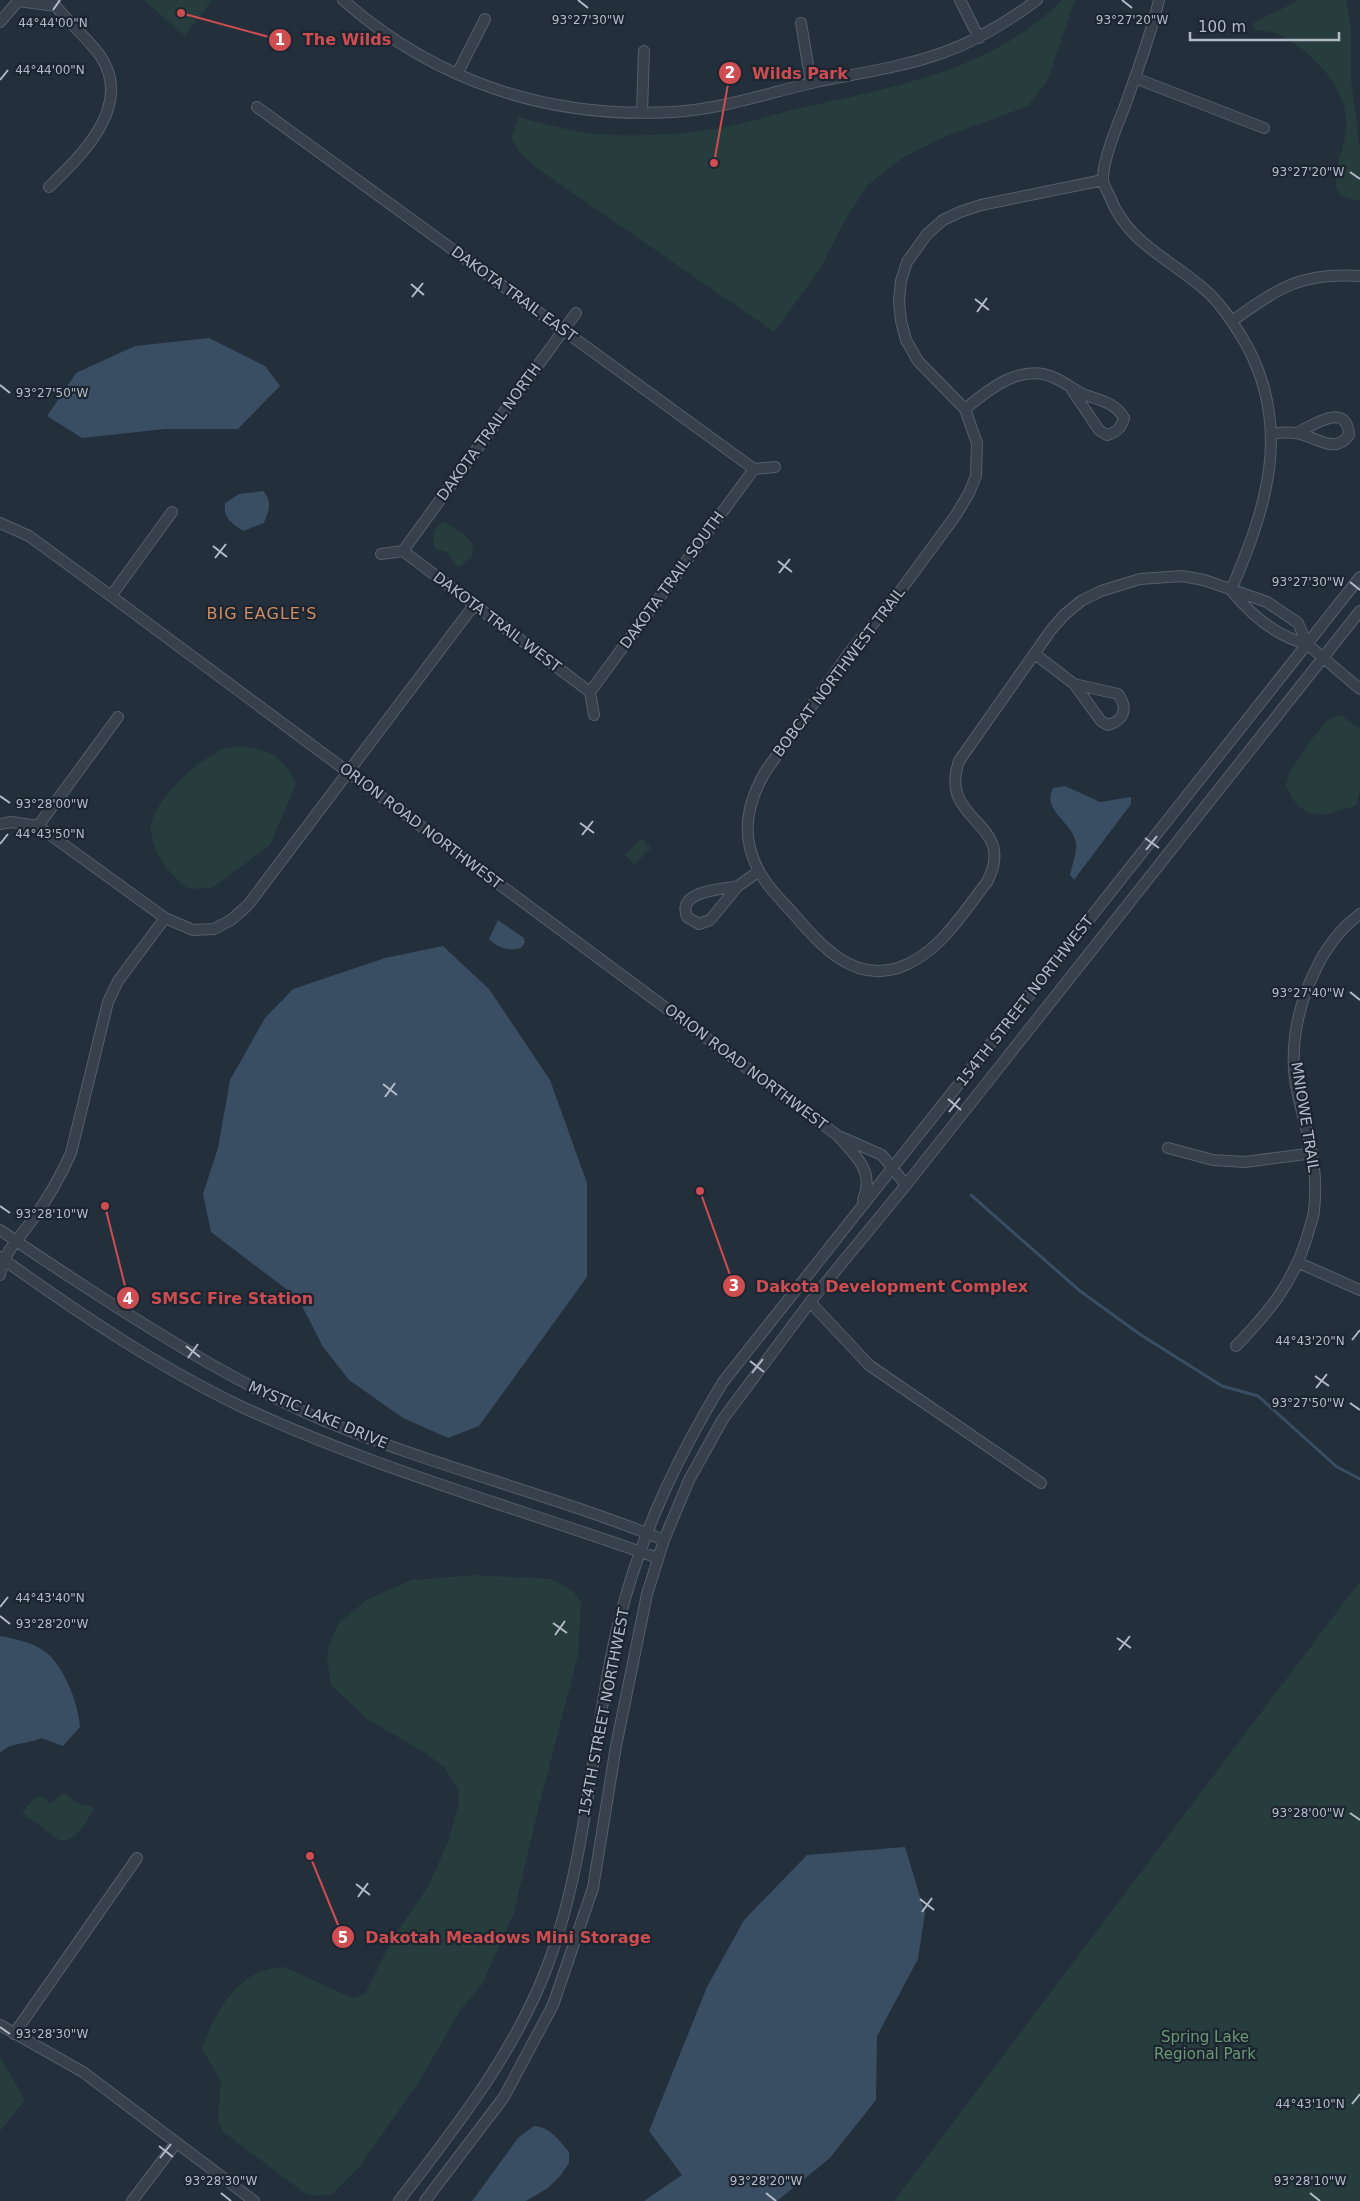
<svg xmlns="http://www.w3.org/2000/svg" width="1360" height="2201" font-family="'DejaVu Sans',sans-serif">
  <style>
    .green { fill: #263c3d }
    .water { fill: #394d63 }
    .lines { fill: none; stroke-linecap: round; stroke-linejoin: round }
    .stream { stroke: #394d63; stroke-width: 3 }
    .minor-casing { stroke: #555e69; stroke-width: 12 }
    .minor { stroke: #37404b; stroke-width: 10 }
    .ticks { fill: none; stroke: #b2bbc7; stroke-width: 2 }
    .labels { text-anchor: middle; stroke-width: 4.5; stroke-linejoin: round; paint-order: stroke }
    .street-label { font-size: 15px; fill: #b2bbc7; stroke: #1c2530 }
    .park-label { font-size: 15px; fill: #6a9772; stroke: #1c2530 }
    .neighbourhood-label { font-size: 16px; letter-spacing: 1px; fill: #d08d64; stroke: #1c2530 }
    .ticks-label { font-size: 12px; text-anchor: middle; fill: #b2bbc7; stroke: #1c2530; stroke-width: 4.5; stroke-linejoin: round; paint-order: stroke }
    .leader { fill: none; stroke: #cd4d50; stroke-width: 2 }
    .callout-dot { fill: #cd4d50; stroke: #1c2530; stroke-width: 2 }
    .mark-label { font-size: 15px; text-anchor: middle; font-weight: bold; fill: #fff }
    .callout-label { font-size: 16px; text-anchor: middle; font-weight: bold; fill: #cd4d50; stroke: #1c2530; stroke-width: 4.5; stroke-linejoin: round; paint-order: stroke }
  </style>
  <rect width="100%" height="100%" fill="#232f3b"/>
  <path class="green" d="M144 0H212L185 36Z
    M1062 0H1075L1047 82 1028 106 942 138 904 157 868 185 844 222 820 269 774 332 538 169 520 153 511 139 518 117C547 124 577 133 607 135 641 136 679 135 713 129 744 124 774 114 805 107 897 86 993 70 1062 0Z
    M1298 0H1346L1351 27V79L1360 149V201C1352 199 1340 198 1337 190 1332 179 1344 146 1346 131 1351 91 1313 52 1280 35 1273 31 1262 31 1254 30L1252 24C1267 14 1283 10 1298 0Z
    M444 522 464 534 473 544 472 556 461 566H457L445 551 437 550 434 546C431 536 434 526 444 522Z
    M1338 715 1344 717 1360 730V792L1356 806 1324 815 1310 813 1299 807 1291 797 1286 785 1289 773 1311 740 1327 721Z
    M240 746C270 750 282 755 296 784L270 845 212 888 188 889C170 873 154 858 151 832 148 804 197 761 221 750 227 747 234 747 240 746Z
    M642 838 651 848 634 865 625 855Z
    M476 1575 552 1579 574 1592 581 1603 578 1656 538 1810 514 1913 482 1985 461 2009 420 2080 360 2166 332 2194 319 2196 306 2194 222 2131 218 2119 221 2082 202 2048C216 2011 239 1967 284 1967L353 1998 365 1994 393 1938 429 1885 449 1839 459 1802 458 1789 444 1767 424 1752 368 1720 331 1685 327 1660 328 1647 338 1624 366 1600 412 1580Z
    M1360 1581V2201H894Z
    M64 1793 80 1804 91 1806 95 1809C86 1821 76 1844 59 1840L22 1813 34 1798 42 1797 50 1803Z
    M0 2056 25 2100 0 2131Z"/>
  <path class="water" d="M209 338 265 366 280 386 238 429H165L82 438 47 416 76 373 135 346Z
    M263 491C273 502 269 510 264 523L243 531C231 523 223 518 225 503L239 494Z
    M1065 786 1100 802 1131 797V804L1074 880 1070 875C1072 866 1077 852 1076 843 1073 822 1041 811 1053 788Z
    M498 920 524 938 525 942 521 948C507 951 500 949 489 939Z
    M443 946 489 989 550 1080 587 1183V1277L479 1426 448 1438 403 1418 349 1380 323 1347 298 1298 211 1232 203 1194 218 1148 230 1080 265 1018 293 989 385 958Z
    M0 1636C13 1638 30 1642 41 1649 62 1660 79 1704 80 1727L63 1746 41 1738C27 1745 12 1741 0 1753Z
    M905 1847 925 1913 918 1959 877 2036 876 2100 830 2158 777 2201H644L682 2175 649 2131 707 1987 744 1920 807 1855Z
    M534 2126C550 2127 559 2140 569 2152V2163L561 2175 548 2188 526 2201H472L518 2138Z"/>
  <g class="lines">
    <path class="stream" d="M971 1195 1080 1291 1141 1335 1222 1386 1258 1396 1337 1467 1360 1479"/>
    <g class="minor-casing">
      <path id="minor" d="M343 0C436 82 549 119 673 112 723 109 771 92 820 81 860 73 903 67 942 53 977 41 1007 22 1037 0
        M960 0 979 38
        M1159 0C1150 38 1136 75 1123 111 1116 128 1102 163 1103 180 1103 185 1108 192 1110 197 1127 242 1168 258 1203 288 1221 303 1234 324 1246 344 1292 428 1267 507 1231 590
        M18 1 55 6
        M0 22 19 0
        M801 23 811 83
        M457 74 485 19
        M1135 78 1264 128
        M257 107 754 469 775 467
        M642 112 644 51
        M1103 180 981 205 960 212 943 220 927 234 907 262 901 281 899 301 901 321 906 340 918 361 965 409 977 443 976 476 969 493 956 515 898 594 849 653 765 772C752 795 743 821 750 848 756 874 773 892 791 911 818 942 851 983 898 968 938 955 962 914 987 882 1019 820 937 824 959 761L1051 630 1064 615 1081 601 1101 591 1140 579 1182 576 1204 580 1267 602 1298 623 1307 644 1360 689
        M49 187C82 155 133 106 101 57 89 39 65 20 51 0
        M1232 321C1279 288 1300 272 1360 276
        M965 409C989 389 1022 362 1055 378 1066 383 1074 390 1085 395 1100 400 1116 403 1124 418 1121 428 1117 432 1107 435L1099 430 1072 390
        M1272 434C1279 433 1288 432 1295 433 1315 435 1334 456 1349 435 1347 401 1313 425 1297 433
        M0 523 29 536 111 596 837 1135C856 1156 875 1171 863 1200
        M403 551 576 313
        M403 551 590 692
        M381 554 403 551
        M1231 590C1251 615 1275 636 1307 644
        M111 596 172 512
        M1035 654 1074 684 1101 721 1108 725C1125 720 1128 708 1118 694L1074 684
        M590 692 754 469
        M590 692 594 715
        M0 824 11 822 38 826 165 918 193 930 214 929 231 920 248 905 474 605
        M38 826 118 717
        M738 886C720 890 677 890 687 917L699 924 710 920 738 886 758 872
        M841 1137 882 1155 906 1185
        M1168 1148 1213 1160 1245 1162 1313 1153
        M0 1230C33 1253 67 1275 101 1297 173 1343 246 1388 325 1421 436 1467 553 1495 664 1540
        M0 1257C77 1312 155 1365 240 1406 375 1469 518 1508 658 1558
        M1299 1263 1360 1290
        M0 1275C4 1250 21 1237 35 1216 49 1197 61 1175 71 1153L108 1002 118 981 165 918
        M810 1302 869 1365 1041 1483
        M1236 1346C1269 1312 1293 1283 1307 1237 1309 1228 1313 1220 1314 1211 1319 1165 1308 1139 1298 1095 1288 1054 1296 1011 1314 973 1324 951 1340 929 1360 914
        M0 2025 83 2072 254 2201
        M14 2034 137 1858
        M132 2201 176 2143
        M399 2201C455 2128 514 2054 547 1967 588 1858 591 1740 617 1629 639 1538 675 1461 723 1382L1360 577
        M425 2201 504 2097 553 2005 593 1888 616 1746 647 1594 664 1540 689 1480 723 1419 810 1302 906 1185 1360 611"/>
    </g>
    <use href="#minor" class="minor"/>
  </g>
  <path class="ticks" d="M578 0 588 8M1122 0 1132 8M53 10 60 0M0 80 8 70M1350 172 1360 179M411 284 424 295M412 297 423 283M975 299 989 310M977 312 987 298M0 385 10 393M213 546 227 557M215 558 226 544M778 561 792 572M779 573 790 559M1350 582 1360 590M0 796 10 803M580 823 594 833M582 835 593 821M1145 838 1159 848M0 844 8 834M1146 850 1157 836M1350 992 1360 1000M383 1084 397 1095M385 1097 395 1083M948 1099 961 1110M949 1112 960 1098M0 1206 10 1213M1352 1340 1360 1330M186 1346 200 1357M188 1358 198 1344M750 1361 764 1372M752 1373 763 1359M1315 1376 1329 1386M1316 1388 1327 1374M1350 1403 1360 1410M0 1607 8 1597M0 1616 10 1624M553 1623 567 1633M555 1635 565 1621M1117 1638 1131 1648M1119 1650 1130 1636M1350 1813 1360 1820M356 1884 370 1895M358 1897 368 1883M920 1899 934 1910M922 1912 932 1898M0 2027 10 2034M1352 2104 1360 2094M159 2146 173 2157M160 2158 171 2144M221 2193 231 2201M766 2193 776 2201M1310 2193 1320 2201"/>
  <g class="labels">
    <g class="street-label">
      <text transform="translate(514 294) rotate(36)" y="5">DAKOTA TRAIL EAST</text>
      <text transform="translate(489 432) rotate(-54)" y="5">DAKOTA TRAIL NORTH</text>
      <text transform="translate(672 580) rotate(-54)" y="5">DAKOTA TRAIL SOUTH</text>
      <text transform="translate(497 622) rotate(37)" y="5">DAKOTA TRAIL WEST</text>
      <text transform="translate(839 672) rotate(-53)" y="5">BOBCAT NORTHWEST TRAIL</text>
      <text transform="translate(421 826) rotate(37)" y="5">ORION ROAD NORTHWEST</text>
      <text transform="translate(1025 1001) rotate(-52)" y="5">154TH STREET NORTHWEST</text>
      <text transform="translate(746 1067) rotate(37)" y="5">ORION ROAD NORTHWEST</text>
      <text transform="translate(1305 1117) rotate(81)" y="5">MNIOWE TRAIL</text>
      <text transform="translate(318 1415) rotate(23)" y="5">MYSTIC LAKE DRIVE</text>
      <text transform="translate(604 1712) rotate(-79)" y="5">154TH STREET NORTHWEST</text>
    </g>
    <g class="park-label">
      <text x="1205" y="2042">Spring Lake<tspan x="1205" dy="17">Regional Park</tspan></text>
    </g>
    <g class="neighbourhood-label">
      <text x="262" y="619">BIG EAGLE'S</text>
    </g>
  </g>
  <g class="ticks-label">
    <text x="588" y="24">93°27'30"W</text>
    <text x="1132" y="24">93°27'20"W</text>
    <text x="53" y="27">44°44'00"N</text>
    <text x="50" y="74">44°44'00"N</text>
    <text x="1308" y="176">93°27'20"W</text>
    <text x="52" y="397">93°27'50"W</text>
    <text x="1308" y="586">93°27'30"W</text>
    <text x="52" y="808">93°28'00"W</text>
    <text x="50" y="838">44°43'50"N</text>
    <text x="1308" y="997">93°27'40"W</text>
    <text x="52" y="1218">93°28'10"W</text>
    <text x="1310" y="1345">44°43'20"N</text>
    <text x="1308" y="1407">93°27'50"W</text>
    <text x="50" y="1602">44°43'40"N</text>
    <text x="52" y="1628">93°28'20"W</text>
    <text x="1308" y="1817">93°28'00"W</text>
    <text x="52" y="2038">93°28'30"W</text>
    <text x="1310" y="2108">44°43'10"N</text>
    <text x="221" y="2185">93°28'30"W</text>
    <text x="766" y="2185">93°28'20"W</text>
    <text x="1310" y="2185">93°28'10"W</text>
  </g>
  <path class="leader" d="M181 13L280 40M714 163L730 73M700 1191L734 1286M105 1206L128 1298M310 1856L343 1937"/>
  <g class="callout-dot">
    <circle cx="181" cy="13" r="5"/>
    <circle cx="714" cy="163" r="5"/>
    <circle cx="700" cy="1191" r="5"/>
    <circle cx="105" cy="1206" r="5"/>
    <circle cx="310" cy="1856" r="5"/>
    <circle cx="280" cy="40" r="12"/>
    <circle cx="730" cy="73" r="12"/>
    <circle cx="734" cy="1286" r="12"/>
    <circle cx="128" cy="1298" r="12"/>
    <circle cx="343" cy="1937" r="12"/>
  </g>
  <g class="mark-label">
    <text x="280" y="45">1</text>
    <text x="730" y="78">2</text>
    <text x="734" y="1291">3</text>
    <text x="128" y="1304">4</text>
    <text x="343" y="1943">5</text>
  </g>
  <g class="callout-label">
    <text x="347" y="45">The Wilds</text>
    <text x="800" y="79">Wilds Park</text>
    <text x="892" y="1292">Dakota Development Complex</text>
    <text x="232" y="1304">SMSC Fire Station</text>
    <text x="508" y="1943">Dakotah Meadows Mini Storage</text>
  </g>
  <path d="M1190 32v8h149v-8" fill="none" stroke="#b2bbc7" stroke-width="2.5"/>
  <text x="1198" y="32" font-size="15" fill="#b2bbc7" stroke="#1c2530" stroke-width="4" paint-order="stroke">100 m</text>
</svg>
